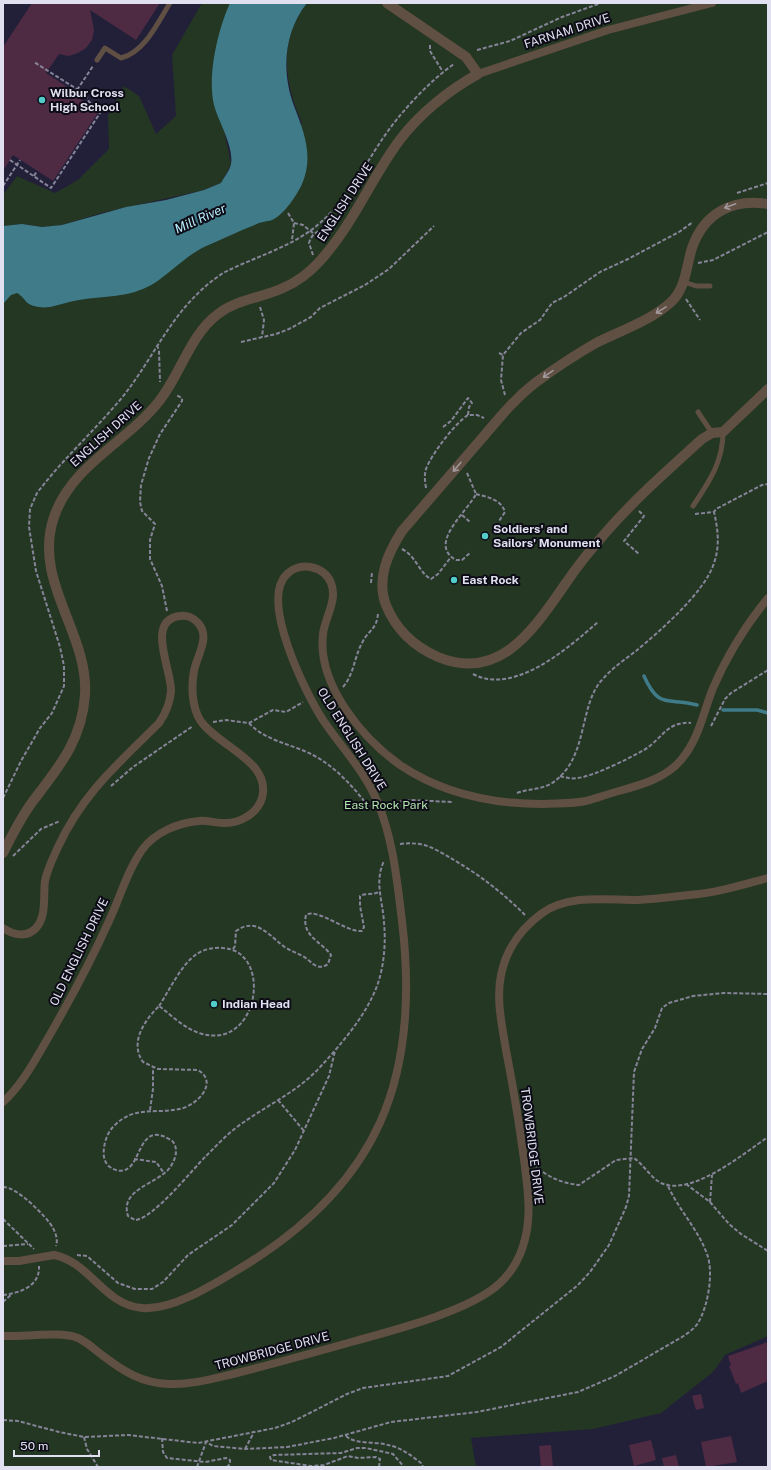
<svg xmlns="http://www.w3.org/2000/svg" width="771" height="1470" font-family="'Public Sans',sans-serif">
  <style>
    .green { fill: #243722 }
    .water { fill: #407b8a }
    .lines { fill: none; stroke-linecap: round; stroke-linejoin: round }
    .stream { stroke: #407b8a; stroke-width: 3.5 }
    .building { fill: #4e2a43 }
    .path { stroke: #868499; stroke-width: 2; stroke-dasharray: 4 2; stroke-linecap: butt }
    .service { stroke: #604f43; stroke-width: 5 }
    .pedestrian { stroke: #604f43; stroke-width: 8 }
    .minor { stroke: #604f43; stroke-width: 10 }
    .pedestrian-bridge { stroke: #604f43; stroke-width: 8 }
    .oneway { stroke: #a0989a }
    .poi-dot { fill: #53cdca; stroke: #0c0b16; stroke-width: 1.5 }
    .labels { text-anchor: middle; stroke-width: 4; stroke-linejoin: round; paint-order: stroke }
    .street-label { font-size: 12px; fill: #e1e0f1; stroke: #0c0b16 }
    .poi-label { font-size: 12px; font-weight: bold; fill: #e1e0f1; stroke: #0c0b16; text-anchor: start }
    .park-label { font-size: 12px; fill: #b2e7ad; stroke: #0c0b16 }
    .water-label { font-size: 13px; font-style: italic; fill: #b8edfb; stroke: #0c0b16 }
  </style>
  <rect width="100%" height="100%" fill="#222039"/>
  <path class="green" d="M202 3H230L228 9 214 105 224 130 231 164 221 183 204 190 101 213 62 225 42 227 22 224 3 226V195L17 176 55 193 78 180 109 149 108 115 124 86 139 96 156 134 176 116 172 55Z
    M307 3H768V1336L725 1355 713 1372 661 1413 593 1429 471 1438 476 1467H3V285L152 251 302 123C284 82 278 40 307 3Z"/>
  <path class="water" d="M230 3H307C284 32 281 71 294 106 304 132 314 156 302 184 297 195 285 213 274 219 269 222 262 221 257 224 239 231 222 239 204 247 186 256 170 273 153 284 128 299 101 295 74 301 63 303 50 309 39 307 24 305 27 299 17 293L11 295 3 304V226L22 224 42 227 62 225 126 207 166 200 204 190 221 183C224 177 230 170 231 164 234 146 218 121 214 105 207 76 218 29 230 3Z"/>
  <g class="lines">
    <path class="stream" d="M644 676C659 710 668 697 697 705
      M723 710H757L768 713"/>
  </g>
  <path class="building" d="M32 3H160L136 40 90 10 94 30 92 40 86 48 78 53 69 56 59 54 46 73 66 86 64 89 99 111 53 181 13 155 3 171V47Z
    M768 1342V1381L741 1393 738 1383 736 1384 729 1366 731 1365 728 1356Z
    M701 1394 704 1408 696 1410 692 1396Z
    M731 1436 737 1462 706 1467 701 1442Z
    M651 1440 656 1460 634 1466 629 1445Z
    M551 1445 553 1467H541L539 1446Z
    M676 1455 679 1467H664L662 1458Z"/>
  <g class="lines">
    <path class="path" d="M430 45V51L443 72
      M477 50 510 41 562 17 601 3
      M77 90 93 66
      M10 160 51 188 102 110 89 102 86 95 34 62
      M34 176 37 171
      M3 186 20 160
      M737 193 768 183
      M288 213 294 223 292 240
      M294 223 303 225 314 234
      M313 255 309 243C312 232 321 228 331 231
      M698 263 713 260 768 232
      M686 299 700 320
      M260 307 264 320 262 337
      M241 342 276 334 289 329 311 317 320 308 365 285 389 269 434 226
      M157 345 159 351 160 382
      M499 353 503 355
      M505 395 501 380 503 355 521 333 540 320 552 303 564 297 600 272 628 259 679 232 693 222
      M443 427 451 421 468 398 472 403 469 407 468 415
      M467 473 476 494C467 512 427 544 456 560H462L471 552
      M426 488C425 481 424 476 426 469 431 455 455 423 468 415H477L484 418
      M476 494C487 497 501 499 505 512L499 521
      M639 511 644 516 624 541 639 554
      M695 514 714 512 716 509 762 485 768 484
      M462 515 470 522
      M402 549C416 556 420 574 431 579L438 574 451 557
      M371 583 372 572
      M167 611 162 586 150 559V540L155 524 142 511 140 502 141 485 149 458 160 434 182 401V398L176 395
      M473 674C515 696 569 647 598 622
      M343 687C354 674 354 658 362 643 368 630 377 630 378 613
      M213 722 226 720 249 723 273 710 286 712 303 702
      M249 723C265 741 292 744 313 755 334 766 353 786 367 805
      M711 726 725 699 731 693 768 670
      M560 776C566 778 572 779 578 778 594 776 630 758 644 750 662 739 667 721 691 723
      M111 786 133 767 193 726
      M517 793C530 788 544 790 555 781 588 756 579 707 601 681 611 669 624 660 636 651 660 631 705 592 714 563 720 546 718 529 714 512
      M3 798 21 761 40 728 52 713 64 686V666L60 647 36 571 29 527 30 509 37 493C62 460 93 432 120 400 157 355 171 308 223 273 254 257 293 247 320 223 346 200 362 170 381 141 398 115 428 82 454 64
      M388 804 409 800 453 802
      M400 844C408 843 416 843 424 845 435 848 445 855 454 860 481 876 503 893 525 915
      M13 856 41 829 60 821
      M233 949 235 946 236 931C255 917 268 934 282 945 289 951 299 953 307 959 310 961 313 965 317 966 321 968 325 966 328 964L331 955C322 942 301 936 306 915 316 907 347 933 362 931L364 927 360 906V896C365 893 373 895 379 892
      M159 1006C169 991 182 963 197 954 204 949 215 947 223 948 274 951 259 1053 199 1033 184 1028 171 1015 159 1006 145 1020 129 1042 143 1062L158 1069 198 1070C220 1083 195 1107 179 1109 156 1114 135 1106 116 1124 109 1130 105 1139 104 1148 103 1155 104 1163 110 1167 115 1171 122 1172 127 1169 141 1162 140 1122 169 1139 174 1141 176 1146 176 1151 176 1156 174 1161 171 1166 160 1184 119 1188 128 1216L135 1220C153 1219 192 1170 206 1156 218 1144 230 1131 244 1122 271 1103 300 1090 322 1065 343 1042 366 1015 377 986 384 967 386 943 384 923 383 901 374 882 384 861
      M278 1100 304 1131
      M150 1110 153 1089V1068
      M3 1152V1158
      M134 1159 156 1162 164 1173
      M534 1164C546 1177 562 1183 579 1185L616 1160 634 1158C644 1165 650 1177 661 1183 692 1197 744 1153 768 1137
      M686 1184 710 1202 729 1224 741 1234 768 1251
      M3 1187C16 1186 47 1217 53 1228 56 1234 58 1240 56 1246
      M710 1202 712 1175
      M3 1219 34 1249
      M3 1246 28 1244
      M77 1255 87 1256 118 1283 135 1289H152L163 1282 188 1255 232 1225 274 1183 295 1150 329 1076 335 1051
      M3 1295C19 1293 40 1287 39 1266
      M3 1302 12 1294
      M3 1420 18 1421 59 1432 84 1437 128 1435 198 1443 275 1428 292 1422 347 1394 363 1388 448 1376 501 1347 578 1285 590 1272 609 1245 626 1207 629 1196 634 1072 642 1049 655 1028 662 1008 669 1003 693 996 724 993 768 994
      M346 1436C356 1445 375 1441 388 1445 400 1447 412 1456 421 1463L423 1467
      M84 1437 87 1449 98 1467
      M162 1438 163 1452 167 1458 205 1462 226 1458 230 1460V1464L227 1467
      M245 1449 253 1434
      M197 1467 206 1442 213 1446 245 1449 287 1447 334 1438 391 1422 477 1412 578 1392 615 1376 682 1337C688 1333 694 1329 698 1323 708 1306 714 1273 707 1254 698 1229 678 1209 667 1184
      M379 1467 380 1459 376 1457 358 1458 348 1456 324 1465 311 1466 271 1460 270 1457 274 1455 341 1453 357 1448H366L393 1454 404 1467"/>
    <path class="service" d="M97 60 105 48 121 58C145 52 158 22 170 3
      M684 282 696 286H710
      M698 412 712 433
      M693 506C709 482 723 462 723 432"/>
    <path class="pedestrian" d="M478 74 608 30 712 3
      M3 928C13 935 27 938 36 928 47 916 43 896 45 881 47 870 53 858 58 847 83 793 118 764 159 723 166 713 170 703 171 691 172 671 145 620 180 616 187 615 194 618 198 623 211 637 197 655 194 671 191 686 192 707 200 720 217 746 272 761 262 798 257 814 239 824 223 823 215 823 207 820 199 821 178 823 155 832 142 850 127 871 120 898 109 921 91 961 70 1000 48 1038 35 1060 22 1085 3 1102
      M54 1255C90 1262 104 1305 142 1308 172 1311 214 1284 239 1269 378 1186 421 1079 402 921 397 880 393 838 377 801 364 770 341 747 323 720 306 694 259 600 287 574 301 561 324 566 331 583 338 600 325 617 323 634 317 684 362 738 400 765 443 794 491 804 542 804 556 803 571 804 586 801 597 798 608 794 619 791 641 785 666 778 681 760 699 739 703 713 713 688 727 656 746 625 768 598
      M3 1336C23 1337 61 1331 78 1338 87 1342 94 1349 102 1355 123 1371 141 1383 169 1384 192 1385 215 1378 237 1373 277 1363 316 1352 355 1341 395 1330 469 1311 499 1284 512 1272 521 1256 525 1239 532 1213 527 1185 524 1159 519 1122 513 1086 506 1050 502 1026 496 999 501 975 506 950 521 929 541 914 567 894 606 900 637 900 654 899 672 897 689 895 716 893 742 885 768 878"/>
    <path class="minor" d="M768 204C733 198 704 213 692 248 686 267 686 289 670 303 650 321 620 331 596 343 575 355 554 369 535 383 512 401 496 422 477 444 452 473 427 502 402 531 388 553 376 579 386 605 396 630 413 646 438 657 501 683 535 627 566 583 578 565 592 548 607 531 636 498 670 468 702 439L712 433 723 432 768 389
      M3 853C12 835 21 817 33 801 59 767 82 740 85 695 89 633 32 581 54 517 72 464 128 442 160 400 181 373 190 335 218 314 238 299 261 298 283 288 297 282 309 273 319 262 353 225 370 180 399 141 419 114 449 90 478 74L466 57 387 3"/>
    <path class="pedestrian-bridge" d="M3 1261H19L54 1255"/>
  </g>
  <defs><path id="oneway-shaft" d="M-6 0H5M1.5-3L5.5 0L1.5 3" fill="none" stroke-width="1.6" stroke-linecap="round" stroke-linejoin="round"/></defs>
  <g class="oneway">
    <use href="#oneway-shaft" transform="translate(730 206) rotate(159)"/>
    <use href="#oneway-shaft" transform="translate(661 310) rotate(148)"/>
    <use href="#oneway-shaft" transform="translate(548 374) rotate(145)"/>
    <use href="#oneway-shaft" transform="translate(457 467) rotate(130)"/>
  </g>
  <g class="poi-dot">
    <circle cx="42" cy="100" r="4"/>
    <circle cx="485" cy="536" r="4"/>
    <circle cx="454" cy="580" r="4"/>
    <circle cx="214" cy="1004" r="4"/>
  </g>
  <g class="labels">
    <g class="street-label">
      <text transform="translate(567 31) rotate(-18)" y="4">FARNAM DRIVE</text>
      <text transform="translate(345 202) rotate(-57)" y="4">ENGLISH DRIVE</text>
      <text transform="translate(106 434) rotate(-42)" y="4">ENGLISH DRIVE</text>
      <text transform="translate(352 739) rotate(58)" y="4">OLD ENGLISH DRIVE</text>
      <text transform="translate(79 952) rotate(-64)" y="4">OLD ENGLISH DRIVE</text>
      <text transform="translate(532 1146) rotate(83)" y="4">TROWBRIDGE DRIVE</text>
      <text transform="translate(272 1351) rotate(-15)" y="4">TROWBRIDGE DRIVE</text>
    </g>
    <g class="poi-label">
      <text x="50" y="97">Wilbur Cross<tspan x="50" dy="14">High School</tspan></text>
      <text x="493" y="533">Soldiers' and<tspan x="493" dy="14">Sailors' Monument</tspan></text>
      <text x="462" y="584">East Rock</text>
      <text x="222" y="1008">Indian Head</text>
    </g>
    <g class="park-label">
      <text x="386" y="809">East Rock Park</text>
    </g>
    <g class="water-label">
      <text transform="translate(200 218) rotate(-24)" y="5">Mill River</text>
    </g>
  </g>
  <rect width="771" height="1470" fill="none" stroke="#e1e0f1" stroke-width="8"/>
  <path d="M14 1450v6h85v-6" fill="none" stroke="#e1e0f1" stroke-width="2"/>
  <text x="20" y="1450" font-size="12" fill="#e1e0f1" stroke="#0c0b16" stroke-width="3" paint-order="stroke">50 m</text>
</svg>
